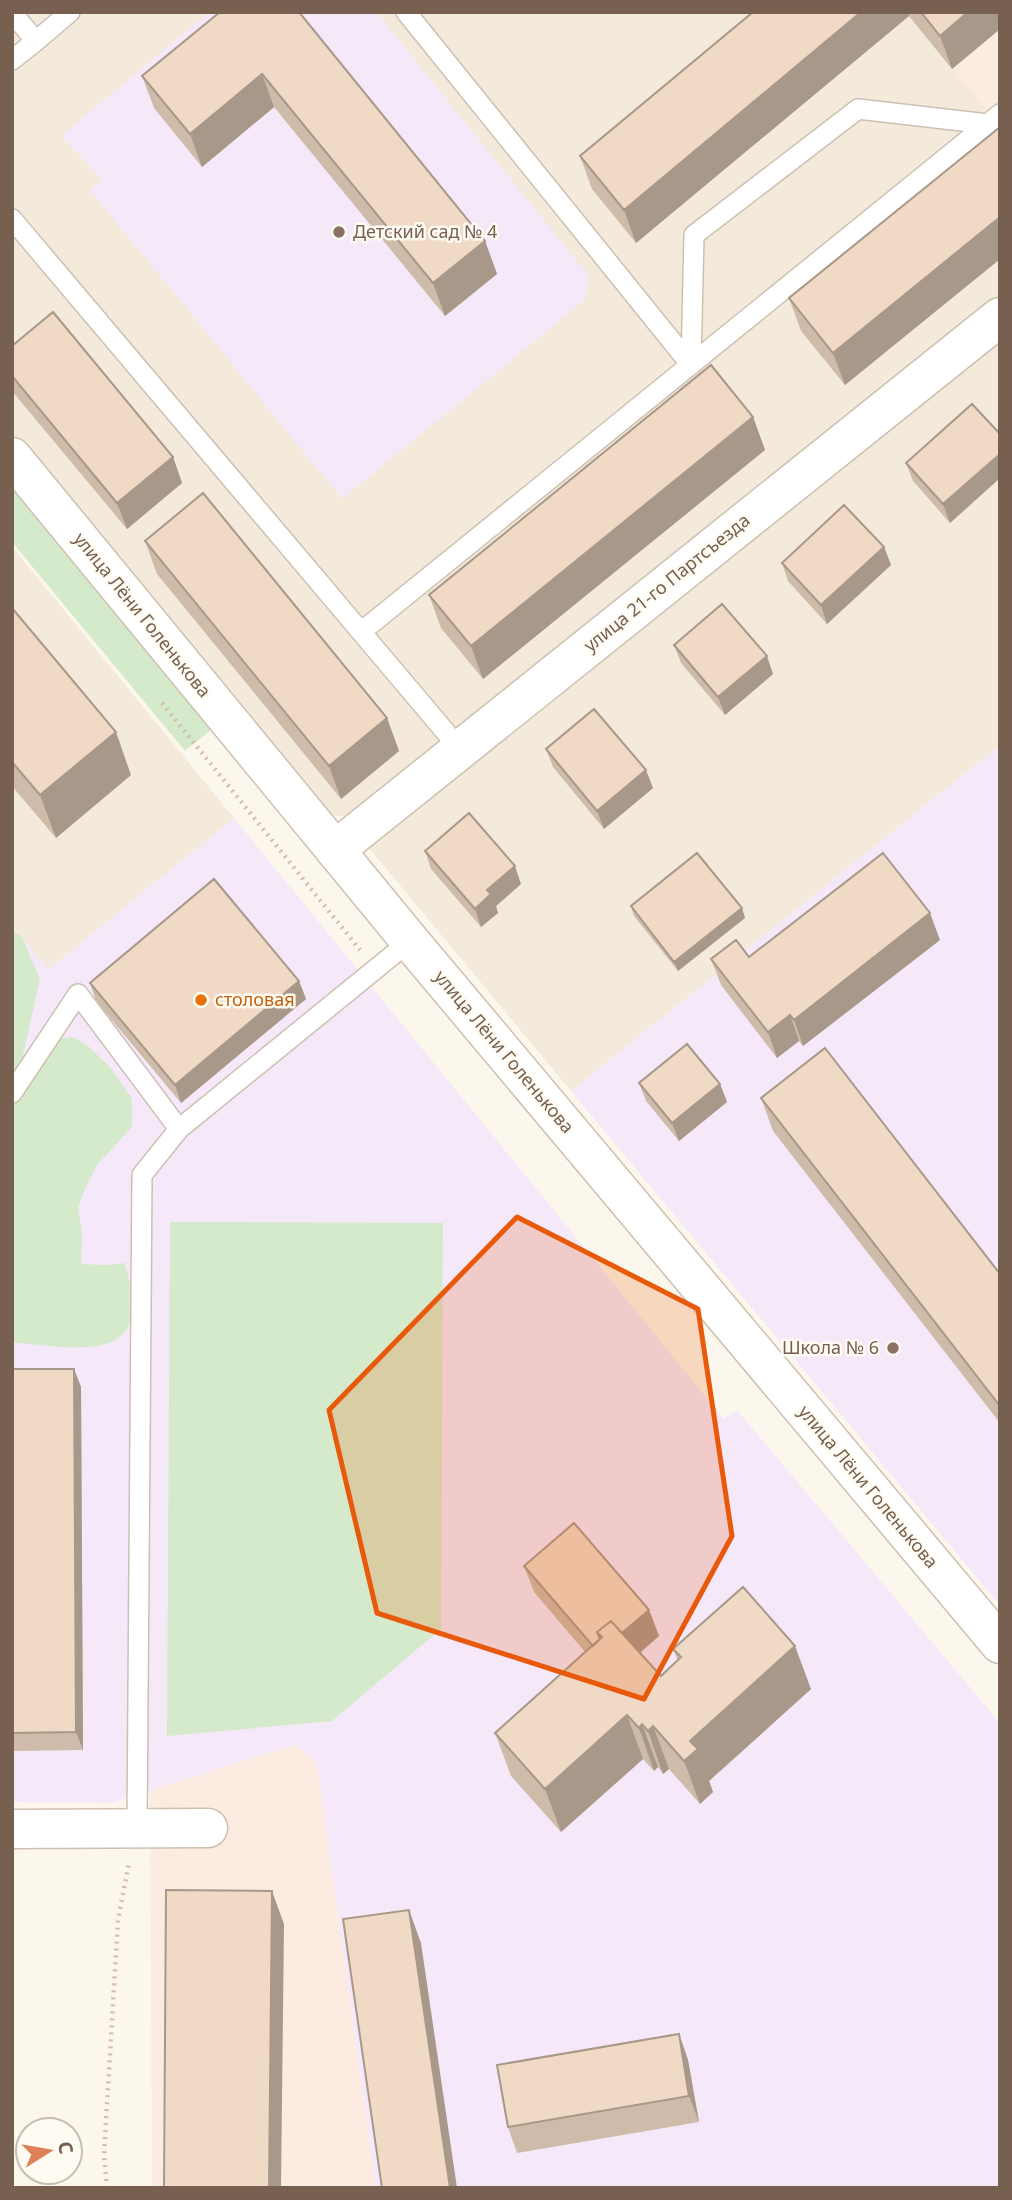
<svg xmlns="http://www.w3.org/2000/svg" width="1012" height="2200" font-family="'Noto Sans',sans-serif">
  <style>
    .residential { fill: #f3eadb }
    .commercial { fill: #fbebe1 }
    .education { fill: #f4e8f9 }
    .green { fill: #d5eaca }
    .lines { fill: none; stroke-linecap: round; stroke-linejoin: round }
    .service-casing { stroke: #cec0b1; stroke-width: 22 }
    .minor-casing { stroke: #cec0b1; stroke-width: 41 }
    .tertiary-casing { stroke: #cec0b1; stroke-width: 41 }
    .path { stroke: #d6bda7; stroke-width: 4.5; stroke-dasharray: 2 5; stroke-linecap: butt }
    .service { stroke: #fff; stroke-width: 19 }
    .minor { stroke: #fff; stroke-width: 38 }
    .tertiary { stroke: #fff; stroke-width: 38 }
    .wall { fill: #cebba9 }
    .shaded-wall { fill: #a8988a }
    .building { fill: #f0d9c5; stroke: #a8988a; stroke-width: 2 }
    .marked { fill: #e8590c; fill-opacity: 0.2; stroke: #e8590c; stroke-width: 5; stroke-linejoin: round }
    .education-dot { fill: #8d6e63; stroke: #fefbf3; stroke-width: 2.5 }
    .food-dot { fill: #e8710a; stroke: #fefbf3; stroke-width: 2.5 }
    .labels { text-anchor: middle; stroke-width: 5; stroke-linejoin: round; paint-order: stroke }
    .education-label { font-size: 18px; fill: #785e54; stroke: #fefbf3; text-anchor: start }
    .street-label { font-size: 18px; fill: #77604f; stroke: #fefbf3 }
    .food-label { font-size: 18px; fill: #c56008; stroke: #fefbf3; text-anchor: start }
  </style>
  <rect width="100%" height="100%" fill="#fcf7ec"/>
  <path class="residential" d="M12 12H1000V299L354 816H324L12 436Z
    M1000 338V745L571 1091 369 848Z
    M14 549 234 818 49 969 12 926V551Z"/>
  <path class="commercial" d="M910 12H1000V99L987 110 909 16Z
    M294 1745 317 1763 376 2188H152L150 1791Z"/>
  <path class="education" d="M209 12H377L588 275 585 300 342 499 90 190 102 179 61 136Z
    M1000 745V1605L571 1091Z
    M234 818 724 1419 737 1410 1000 1723V2188H376L317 1763 294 1745 111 1803 12 1802V926L49 969Z"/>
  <path class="green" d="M12 488 212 729 185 751 12 542Z
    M12 930 22 937 40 979 19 1073 53 1039 73 1037 88 1046 111 1068 132 1099V1127L97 1165 84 1191 78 1208 82 1233 81 1264 107 1265 124 1263C159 1366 80 1349 12 1342Z
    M170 1222 443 1223 441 1629 332 1721 167 1736Z"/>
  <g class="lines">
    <g class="service-casing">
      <path id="service" d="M406 12 691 365
        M12 13 36 41 12 60
        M36 41 70 12
        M12 219 460 749
        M691 365 694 235 858 109 988 124
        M361 632 1000 114
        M12 1093 78 994 179 1129 410 941
        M137 1828 142 1175 179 1129"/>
    </g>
    <g class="minor-casing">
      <path id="minor" d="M335 850 1000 317
        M12 1829 208 1828"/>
    </g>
    <g class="tertiary-casing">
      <path id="tertiary" d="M12 457 410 941 1000 1644"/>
    </g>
    <path class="path" d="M162 703 360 950
      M107 2188 104 2155 118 1920 129 1863"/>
    <use href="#service" class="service"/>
    <use href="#minor" class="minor"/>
    <use href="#tertiary" class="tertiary"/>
  </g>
  <path class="wall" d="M220 12 485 241 497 274 445 316 274 107 202 167 154 108 142 76Z
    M753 12H1000V29L952 69 909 16 636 243 592 189 580 156Z
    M1000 127V259L845 385 801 331 789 298Z
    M12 346 173 457 182 483 127 529 12 391Z
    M753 417 765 450 483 679 441 628 429 595Z
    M1000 434V478L950 523 913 481 906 463Z
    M145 541 387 718 399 751 341 799 157 574Z
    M884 547 891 565 827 624 788 581 782 563Z
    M12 608 131 775 56 838 12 786Z
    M674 645 773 674 725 715 681 663Z
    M546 749 653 788 604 829 553 767Z
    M425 851 521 884 496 906 498 913 481 927 431 869Z
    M631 906 745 918 678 971 634 916Z
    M940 940 803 1046 799 1041 777 1058 721 985 711 959 749 957Z
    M299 981 306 999 181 1103 96 1001 90 983Z
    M639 1083 720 1084 727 1102 679 1141 646 1101Z
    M761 1098 1000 1274V1423L773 1131Z
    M12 1369H74L81 1387 83 1750 12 1751Z
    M524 1566 649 1610 659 1636 640 1653 661 1676 678 1661 673 1649 811 1689 709 1781 713 1792 700 1804 669 1769 663 1774 658 1767 654 1771 643 1759 561 1832 511 1776 495 1733 585 1652 534 1592Z
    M679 2034 688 2060 699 2122 517 2153 508 2127Z"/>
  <path class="shaded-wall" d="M861 12H908L909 16 636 243 624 210Z
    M968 12H1000V29L952 69 940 36Z
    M262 74 274 107 202 167 190 134Z
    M1000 217V259L845 385 833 353Z
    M485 241 497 274 445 316 433 283Z
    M753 417 765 450 483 679 471 646Z
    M1000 454V478L950 523 943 504Z
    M173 457 182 483 127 529 117 503Z
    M884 547 891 565 827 624 821 605Z
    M767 656 773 674 725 715 718 697Z
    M387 718 399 751 341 799 329 766Z
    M116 732 131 775 56 838 40 795Z
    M646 770 653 788 604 829 597 811Z
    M515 866 521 884 496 906 498 913 481 927 475 909 487 890Z
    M742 908 745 918 678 971 674 962Z
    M930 913 940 940 803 1046 794 1020Z
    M299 981 306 999 181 1103 175 1085Z
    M790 1015 799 1041 777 1058 768 1032Z
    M720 1084 727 1102 679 1141 672 1123Z
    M74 1369 81 1387 83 1750 76 1732Z
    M649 1610 659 1636 615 1674 606 1648Z
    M795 1646 811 1689 709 1781 713 1792 700 1804 684 1761 690 1741Z
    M627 1715 643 1759 561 1832 545 1789Z
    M642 1724 658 1767 654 1771 639 1728Z
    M653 1726 669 1769 663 1774 648 1731Z
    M272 1891 284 1924 281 2188H269Z
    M409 1910 421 1943 457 2188H450Z
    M679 2034 688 2060 699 2122 689 2096Z"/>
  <path class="building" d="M220 12H299L485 241 433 283 262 74 190 134 142 76Z
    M753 12H861L624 210 580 156Z
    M921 12H968L940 36Z
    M1000 127V217L833 353 789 298Z
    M53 312 173 457 117 503 12 376V346Z
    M711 365 753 417 471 646 429 595Z
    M972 404 1000 434V454L943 504 906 463Z
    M203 493 387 718 329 766 145 541Z
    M844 505 884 547 821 605 782 563Z
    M722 604 767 656 718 697 674 645Z
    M12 608 116 732 40 795 12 762Z
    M594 709 646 770 597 811 546 749Z
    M469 813 515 866 487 890 491 894 475 909 425 851Z
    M697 853 742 908 674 962 631 906Z
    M883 853 930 913 794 1020 790 1015 768 1032 711 959 736 940 749 957Z
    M214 879 299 981 175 1085 90 983Z
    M687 1044 720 1084 672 1123 639 1083Z
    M825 1048 1000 1274V1406L761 1098Z
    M12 1369H74L76 1732 12 1733Z
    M574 1523 649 1610 622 1633 611 1621 597 1632 600 1639 593 1646 524 1566Z
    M743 1587 795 1646 690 1741 698 1749 684 1761 653 1726 648 1731 642 1724 639 1728 627 1715 545 1789 495 1733 602 1637 597 1632 611 1621 661 1676 681 1657 673 1649Z
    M166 1890 272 1891 269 2188H164Z
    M409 1910 450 2188H382L343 1919Z
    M679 2034 689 2096 508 2127 497 2065Z"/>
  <path class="marked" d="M517 1217 698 1309 732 1536 644 1699 377 1613 329 1410Z"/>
  <g class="education-dot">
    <circle cx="339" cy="232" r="7"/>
    <circle cx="893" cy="1348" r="7"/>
  </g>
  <circle class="food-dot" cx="201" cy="1000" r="7"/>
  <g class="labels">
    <g class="education-label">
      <text x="353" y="238">Детский сад № 4</text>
      <text x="879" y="1354" text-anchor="end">Школа № 6</text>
    </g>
    <g class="street-label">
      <text transform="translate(667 583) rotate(-39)" y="6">улица 21-го Партсъезда</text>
      <text transform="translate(142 615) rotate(51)" y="6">улица Лёни Голенькова</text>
      <text transform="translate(504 1052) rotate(50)" y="6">улица Лёни Голенькова</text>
      <text transform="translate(868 1487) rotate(50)" y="6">улица Лёни Голенькова</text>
    </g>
    <g class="food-label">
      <text x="215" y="1006">столовая</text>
    </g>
  </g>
  <rect width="1012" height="2200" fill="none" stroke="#77604f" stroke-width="28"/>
  <g transform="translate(49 2151) rotate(79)"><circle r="33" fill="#fefbf3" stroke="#c8bdb1" stroke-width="2"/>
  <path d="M0-5L12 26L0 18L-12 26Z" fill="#de8158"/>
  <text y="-10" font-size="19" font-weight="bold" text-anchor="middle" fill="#77604f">С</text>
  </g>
</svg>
